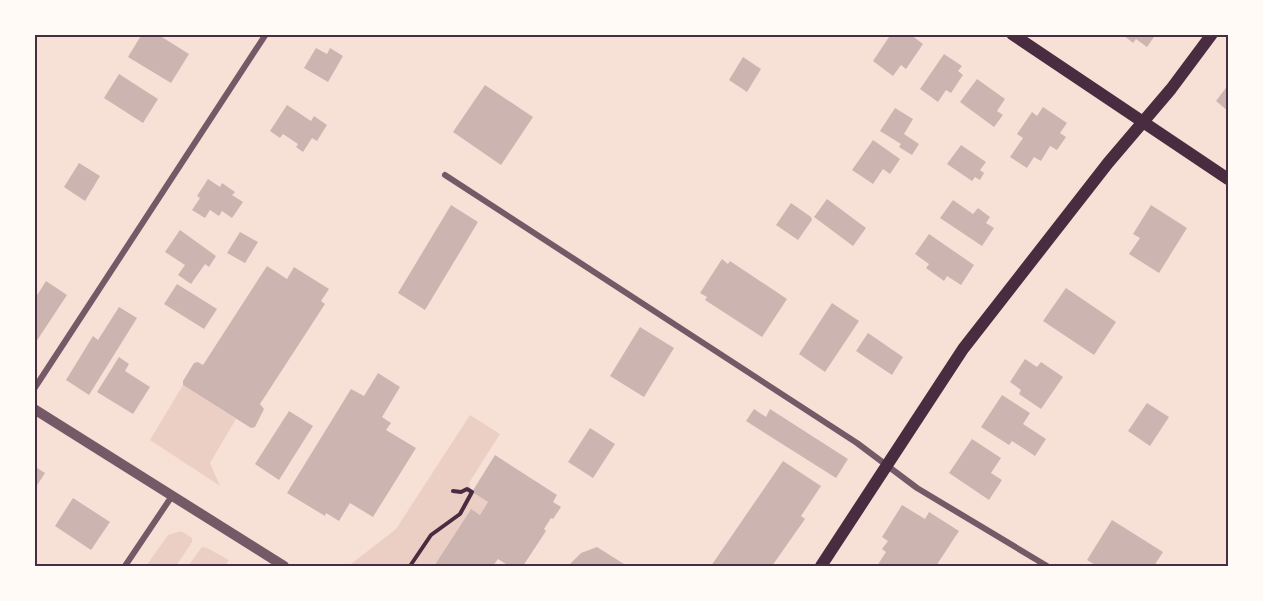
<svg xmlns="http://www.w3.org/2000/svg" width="1263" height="601" font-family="Overpass,sans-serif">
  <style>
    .green { fill: #ebcfc5 }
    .building { fill: #ccb4b1 }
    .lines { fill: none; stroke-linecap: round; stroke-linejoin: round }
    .path { stroke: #4a2c40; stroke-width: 4 }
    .minor { stroke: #755966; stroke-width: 6 }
    .tertiary { stroke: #755966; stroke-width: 10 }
    .secondary { stroke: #4a2c40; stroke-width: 12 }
    .neatline { fill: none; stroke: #4a2c40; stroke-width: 2 }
  </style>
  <rect width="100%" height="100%" fill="#f7e1d7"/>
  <path class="green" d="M183 385 236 419 210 463 220 486 150 440Z
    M470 415 500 434 469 483 472 492 488 502 480 515 470 510 434 566H356L351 564 396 529Z
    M181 531 192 538V542L176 566H146L168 535Z
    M202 547 207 548 229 560 225 566H188Z"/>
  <path class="building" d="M142 34H157L189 54 171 83 128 57Z
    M891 34H910L923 44 906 69 901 65 893 76 873 61Z
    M1122 34H1156L1147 47 1136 39 1133 43Z
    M316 48 327 54 330 48 343 56 328 82 304 68Z
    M944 54 962 66 958 71 963 75 951 93 946 90 938 102 920 89Z
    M743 57 761 69 747 92 729 80Z
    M119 74 158 99 143 123 104 98Z
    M977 79 1005 99 997 111 1003 115 994 127 960 102Z
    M485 85 533 117 501 165 453 132Z
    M1228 85V111L1216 101Z
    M287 105 311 121 314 116 327 125 317 141 312 138 303 152 296 147 298 144 283 134 280 138 270 131Z
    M1043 107 1067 123 1060 133 1066 137 1057 150 1050 146 1041 161 1034 157 1027 168 1010 157 1023 138 1017 134 1032 112 1037 116Z
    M895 108 913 119 904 134 919 144 912 155 899 147 901 144 880 131Z
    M873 140 900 159 890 174 883 169 873 184 852 170Z
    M961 145 986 162 980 170 984 173 980 180 975 177 972 181 947 164Z
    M79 163 100 176 85 201 64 187Z
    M208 179 220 187 222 183 235 192 232 195 243 202 232 218 222 211 219 216 210 210 205 218 192 210 200 198 197 196Z
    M827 199 866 228 853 246 814 217Z
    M953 200 973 214 978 208 990 217 986 223 994 228 982 246 940 218Z
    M791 203 811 217 812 220 798 240 776 225Z
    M451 205 478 222 425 310 398 293Z
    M1151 205 1187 228 1159 273 1129 254 1140 238 1133 234Z
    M180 230 216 256 209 267 205 264 191 284 178 275 185 265 165 252Z
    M240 232 258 242 245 263 227 253Z
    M929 234 974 265 961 285 947 276 944 281 926 268 929 264 915 254Z
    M722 259 728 264 730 261 787 299 762 337 705 300 707 297 700 293Z
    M267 266 287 279 294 267 329 289 321 301 325 304 260 404 264 409 255 427 251 428 183 385V381L194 363 198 362 203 365Z
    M46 281 67 295 34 345V300Z
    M177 284 217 309 204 329 164 304Z
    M1066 288 1116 322 1094 355 1043 321Z
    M832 303 859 321 825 372 799 354Z
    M119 307 137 318 89 395 66 380 93 336 98 340Z
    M640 327 674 348 644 397 610 376Z
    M868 333 903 357 892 375 856 351Z
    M119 357 129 364 125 371 150 387 133 414 97 392Z
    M1025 359 1037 367 1041 362 1063 377 1041 409 1019 394 1021 390 1010 382Z
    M378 373 400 387 382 417 391 423 386 430 416 448 373 517 350 503 339 521 326 513 325 516 287 493 351 389 364 396Z
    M1002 395 1030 413 1023 424 1046 439 1035 456 1012 441 1009 445 981 427Z
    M1147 403 1169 417 1150 446 1128 431Z
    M754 409 766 417 770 409 848 459 836 478 746 421Z
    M289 411 313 426 279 480 255 464Z
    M590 428 615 444 593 478 568 462Z
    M972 439 1001 458 991 473 1002 480 989 500 949 473Z
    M495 455 557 495 553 502 561 507 553 519 551 518 544 529 546 531 523 566H509L498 559 493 566H434L471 509 480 515 488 502 472 492Z
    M783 461 821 486 801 516 805 519 772 566H711Z
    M34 466 45 473 34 490Z
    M73 498 110 522 91 550 55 526Z
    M902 505 925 519 929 512 959 531 936 566H877L886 552 882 549 888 541 882 537Z
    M1112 520 1163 552 1154 566H1097L1087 560Z
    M597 547 624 564 623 566H568L581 553Z"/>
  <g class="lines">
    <path class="path" d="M410 566 431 535 460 514 472 492 467 489 461 492 453 491"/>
    <path class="minor" d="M445 175 857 443 917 488 1047 566
      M34 389 266 34
      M125 566 172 496"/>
    <path class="tertiary" d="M34 409 284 566"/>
    <path class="secondary" d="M1012 34 1228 179
      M821 566 963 349 1108 163 1171 89 1212 34"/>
  </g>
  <rect width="1263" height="601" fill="none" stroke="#fffaf5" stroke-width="72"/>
  <rect x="36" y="36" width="1191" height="529" class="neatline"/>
</svg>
